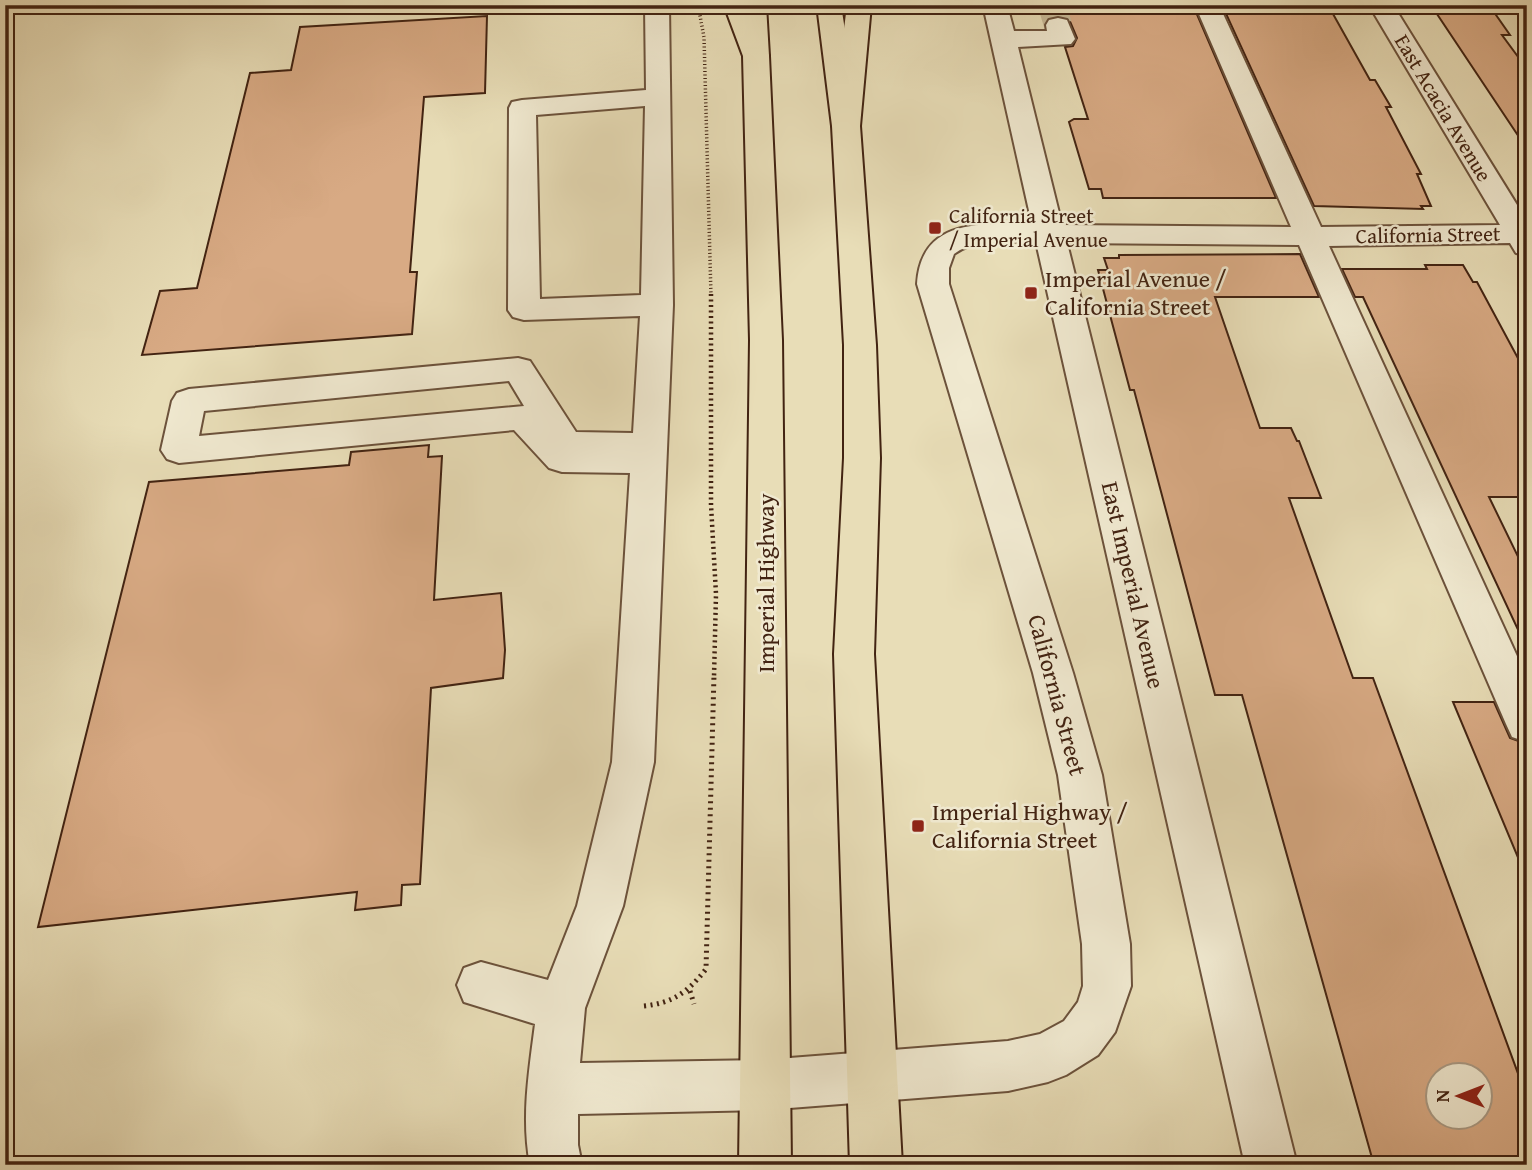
<svg xmlns="http://www.w3.org/2000/svg" width="1532" height="1170" font-family="'Gentium Book Plus',serif">
  <style>
    .building { fill: #d8aa84; stroke: #422312; stroke-width: 2; fill-rule: evenodd }
    .lines { fill: none; stroke-linecap: round; stroke-linejoin: round }
    .minor-tunnel { stroke: #c7b896; stroke-width: 28; stroke-dasharray: 28 14; stroke-linecap: butt }
    .minor-casing { stroke: #6c523b; stroke-width: 4 }
    .major-casing { stroke: #422312; stroke-width: 4 }
    .highway-casing { stroke: #422312; stroke-width: 4 }
    .path-far2 { stroke: #422312; stroke-width: 3.5; stroke-dasharray: 1 2.5; stroke-linecap: butt }
    .path-far1 { stroke: #422312; stroke-width: 4.5; stroke-dasharray: 2 3.5; stroke-linecap: butt }
    .path { stroke: #422312; stroke-width: 5; stroke-dasharray: 2 4.5; stroke-linecap: butt }
    .minor { fill: #f0e9d0; fill-rule: evenodd }
    .major { fill: #e8ddb7; fill-rule: evenodd }
    .highway { fill: #e8ddb7; fill-rule: evenodd }
    .poi-dot { fill: #8f2418; stroke: #f0e9d0; stroke-width: 2.5 }
    .labels { text-anchor: middle; stroke-width: 5; stroke-linejoin: round; paint-order: stroke }
    .far-street-label { font-size: 21px; fill: #422312; stroke: #f0e9d0 }
    .far-poi-label { font-size: 21px; fill: #422312; stroke: #f0e9d0; text-anchor: start }
    .poi-label { font-size: 24px; fill: #422312; stroke: #f0e9d0; text-anchor: start }
    .street-label { font-size: 24px; fill: #422312; stroke: #f0e9d0 }
  </style>
  <rect width="100%" height="100%" fill="#e8ddb7"/>
  <filter id="stains"><feTurbulence type="fractalNoise" baseFrequency=".00286" numOctaves="4"/><feColorMatrix values="0 0 0 0 .2 0 0 0 0 .09 0 0 0 0 .02 0 0 0 .5 -.17"/></filter>
  <radialGradient id="worn" r=".72"><stop offset=".6" stop-color="#630" stop-opacity="0"/><stop offset="1" stop-color="#630" stop-opacity=".3"/></radialGradient>
  <path class="building" d="M1052 5H1193L1276 198H1103L1101 189H1089L1069 122 1074 119H1088L1065 47 1073 46 1077 38 1069 19 1055 16Z
    M1222 5H1328L1370 80H1375L1391 107H1386L1421 174H1417L1431 206H1421L1423 209 1314 206Z
    M1431 5H1489L1510 35H1502L1527 69V149Z
    M487 16 485 93 424 97 410 272H417L412 334 142 355 160 291 197 288 250 73 291 70 300 27Z
    M1300 254 1319 297H1215L1260 428H1291L1297 441H1299L1321 498H1289L1353 678H1373L1527 1098V1165H1485L1483 1159 1414 1160 1416 1165H1374L1242 695H1215L1134 390H1130L1098 270H1108L1104 258H1119V255ZM1438 1075H1480V1117H1438Z
    M1425 265H1463L1473 282H1477L1520 362H1527V497H1489L1527 575V649L1363 297H1355L1342 269H1427Z
    M429 445 428 457 442 456 434 600 501 593 505 650 503 678 431 688 420 884 402 885 401 905 355 910 357 892 38 927 149 482 349 465 351 452Z
    M1453 702H1494L1510 738 1527 744V879Z"/>
  <g class="lines">
    <path class="minor-tunnel" d="M1052 5 1058 25"/>
    <g class="minor-casing">
      <path id="minor" d="M645 5H669L673 305 654 762 623 906 585 1008 580 1063 764 1060 1008 1041 1040 1034 1064 1021 1078 1002 1083 986 1082 944 1058 775 1033 673 917 284C921 218 981 224 1032 224L983 5H1007L1014 31H1047L1046 25 1049 20 1058 18 1067 20 1075 39 1071 44 1018 47 1062 225 1291 227 1195 5H1219L1321 227 1500 225 1369 5H1393L1527 221V255L1516 253 1510 243 1329 246 1527 678V742L1512 737 1506 724 1299 245 1067 243 1297 1165H1245L1036 242C1010 242 977 237 954 254L949 268V284L1073 673 1102 775 1130 944 1131 986 1115 1032 1098 1055 1066 1075 1048 1082 1008 1091 764 1110 578 1114V1145L582 1165H530C521 1118 529 1071 535 1024L464 1002 457 985 464 968 481 962 548 980 577 906 612 762 630 473 562 472 549 468 514 430 179 463 167 459 161 450 172 401 177 393 189 389 518 358 530 361 576 432 633 433 640 316 524 320 513 317 508 310 509 108 512 102 522 100 646 90ZM645 106 641 295 540 299 536 115ZM509 381 524 406 199 436 204 411Z"/>
    </g>
    <g class="major-casing">
      <path id="major" d="M724 5H748L769 56 782 340 791 1165H739L750 340 743 56Z
        M847 5H871L860 126 876 345 880 458 874 654 902 1165H850L834 654 844 458V345L832 126Z"/>
    </g>
    <g class="highway-casing">
      <path id="highway" d="M742 5H766L769 56 765 61 756 64 747 61 743 56Z
        M817 5H841L860 126 856 132 846 134 836 132 832 126Z"/>
    </g>
    <path class="path-far2" d="M698 5 704 37 711 296"/>
    <path class="path-far1" d="M711 294V505L716 594 714 677"/>
    <path class="path" d="M690 991 694 1004
      M644 1006C673 1003 688 992 706 969L714 675"/>
    <use href="#minor" class="minor"/>
    <use href="#major" class="major"/>
    <use href="#highway" class="highway"/>
  </g>
  <g class="poi-dot">
    <rect x="928" y="221" width="14" height="14" rx="3.5"/>
    <rect x="1024" y="286" width="14" height="14" rx="3.5"/>
    <rect x="911" y="819" width="14" height="14" rx="3.5"/>
  </g>
  <g class="labels">
    <g class="far-street-label">
      <text transform="translate(1443 108) rotate(59)" y="7">East Acacia Avenue</text>
      <text transform="translate(1428 235) rotate(-1)" y="7">California Street</text>
    </g>
    <g class="far-poi-label">
      <text x="949" y="223">California Street<tspan x="949" dy="24">/ Imperial Avenue</tspan></text>
    </g>
    <g class="poi-label">
      <text x="1045" y="287">Imperial Avenue /<tspan x="1045" dy="28">California Street</tspan></text>
      <text x="932" y="820">Imperial Highway /<tspan x="932" dy="28">California Street</tspan></text>
    </g>
    <g class="street-label">
      <text transform="translate(766 583) rotate(-90)" y="8">Imperial Highway</text>
      <text transform="translate(1133 585) rotate(77)" y="8">East Imperial Avenue</text>
      <text transform="translate(1057 695) rotate(75)" y="8">California Street</text>
    </g>
  </g>
  <rect width="1532" height="1170" fill="none" stroke="#e8ddb7" stroke-width="28"/>
  <rect x="7" y="7" width="1518" height="1156" fill="none" stroke="#422312" stroke-width="3.5"/>
  <rect x="14" y="14" width="1504" height="1142" fill="none" stroke="#422312" stroke-width="2"/>
  <g transform="translate(1459 1096) rotate(270)"><circle r="33" fill="#f0e9d0" stroke="#aa9a84" stroke-width="2"/>
  <path d="M0-5L12 26L0 18L-12 26Z" fill="#8f2418"/>
  <text y="-10" font-size="19" font-weight="bold" text-anchor="middle" fill="#422312">N</text>
  </g>
  <rect width="100%" height="100%" filter="url(#stains)"/>
  <rect width="100%" height="100%" fill="url(#worn)"/>
</svg>
